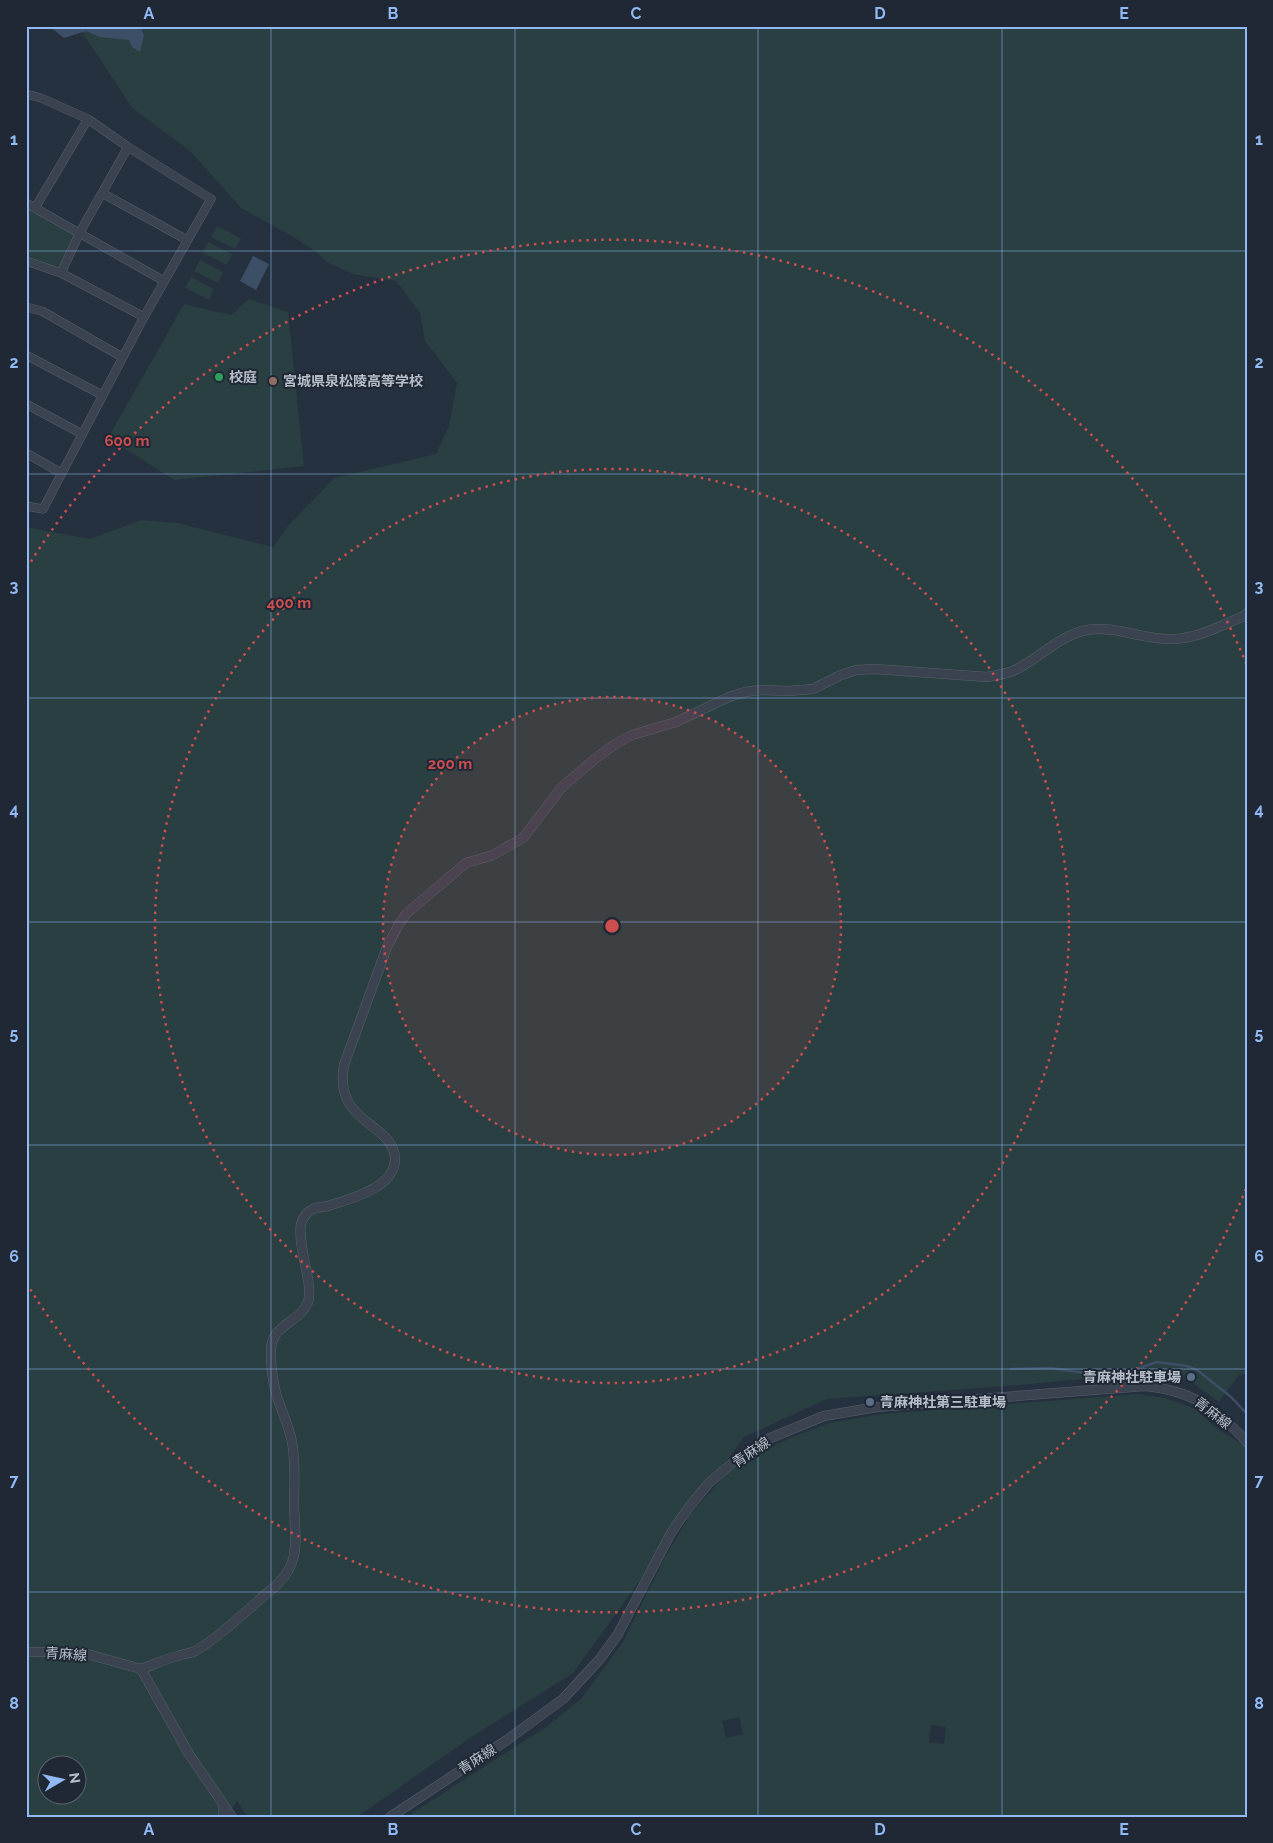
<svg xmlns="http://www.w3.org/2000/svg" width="1273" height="1843" font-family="Raleway,'Noto Sans JP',sans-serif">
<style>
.green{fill:#293f41;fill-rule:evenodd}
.water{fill:#3c4f67}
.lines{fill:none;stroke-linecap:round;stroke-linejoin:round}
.stream{stroke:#3c4f67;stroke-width:2.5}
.minor-casing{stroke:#58616c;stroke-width:9}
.tertiary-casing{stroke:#58616c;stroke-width:10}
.minor{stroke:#3a434f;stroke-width:8}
.tertiary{stroke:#3a434f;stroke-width:9}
.grid{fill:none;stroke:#91baf4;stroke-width:1;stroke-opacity:0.55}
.ring{fill:none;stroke:#ce4e50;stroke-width:2.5;stroke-dasharray:2.5 5}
.leisure-dot{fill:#2e9e5b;stroke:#1f2834;stroke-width:2}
.education-dot{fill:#8d6e63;stroke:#1f2834;stroke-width:2}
.service-dot{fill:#5c6f8a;stroke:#1f2834;stroke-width:2}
.labels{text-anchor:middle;stroke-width:4;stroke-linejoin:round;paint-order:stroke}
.poi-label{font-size:14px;font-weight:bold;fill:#b6bec9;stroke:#1f2834;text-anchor:start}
.street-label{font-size:14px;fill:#b6bec9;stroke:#1f2834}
.centre{fill:#ce4e50;stroke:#1f2834;stroke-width:2.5}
.ring-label{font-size:15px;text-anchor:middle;font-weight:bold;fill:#ce4e50;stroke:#1f2834;stroke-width:4;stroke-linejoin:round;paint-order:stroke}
.neatline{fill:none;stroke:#91baf4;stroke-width:2}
.grid-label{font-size:16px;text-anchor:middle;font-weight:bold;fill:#91baf4}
</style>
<rect width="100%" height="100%" fill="#26313f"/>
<path class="green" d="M78 26H1247V1374L1239 1375 1219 1402 1181 1374 1148 1373 1020 1385 827 1399 744 1437 573 1673 473 1736 357 1817H247L237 1801 226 1817H26V527L90 539 141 520 178 523 273 547 288 526 334 478 436 454 449 426 457 383 425 341 420 313 396 281 353 274 327 262 314 250 293 237 241 208 190 151 132 108ZM48 1766H78V1796H48Z
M26 203 80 232 61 273 26 261Z
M217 226 241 238 235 249 211 237Z
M208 242 232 254 227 265 203 253Z
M200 260 223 272 218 283 194 271Z
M191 277 214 289 209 300 185 288Z
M249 299 288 312 304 466 174 480 108 438 184 304 231 315Z
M1138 1394 1165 1398 1194 1408 1216 1428 1247 1447V1817H406L546 1727 581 1699 623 1642 664 1559 691 1513 729 1471 764 1450 795 1436 829 1423 882 1414ZM739 1717 743 1734 726 1738 722 1721ZM931 1725 946 1727 944 1744 929 1742Z"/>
<path class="water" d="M49 26H140L144 35 140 52 132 47 129 40 100 37 86 31 64 38Z
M253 256 269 264 256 290 240 281Z"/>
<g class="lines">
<path class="stream" d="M1011 1369 1051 1368 1105 1376 1125 1373 1157 1362 1187 1366 1197 1370 1211 1381 1231 1397 1247 1414"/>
<g class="minor-casing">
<path id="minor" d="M26 94 41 98 88 119 128 147 211 199 144 317 43 509 26 506
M102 193 187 240
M26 203 164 281
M35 208 88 119
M26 261 61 273 144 317
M61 273 80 232 128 147
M26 307 42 311 122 357
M26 355 102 395
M26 404 82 434
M26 453 61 473
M223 1817V1805"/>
</g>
<g class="tertiary-casing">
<path id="tertiary" d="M26 1652H80L141 1669 189 1754 232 1817
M141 1669C153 1665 165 1659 178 1656 182 1654 188 1654 193 1652 211 1644 242 1615 258 1601 265 1594 275 1588 281 1580 286 1575 291 1566 293 1559 298 1543 294 1522 294 1504 294 1484 296 1462 292 1442 289 1426 282 1412 277 1397 273 1383 271 1368 271 1354 269 1324 299 1324 308 1302 314 1285 297 1246 301 1224 303 1217 307 1212 313 1209 318 1207 323 1207 328 1206 350 1199 395 1188 395 1159 394 1122 333 1125 344 1065L387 947 399 924 407 913 466 863 493 855 523 838 562 787 596 758 614 745 632 735 676 722 729 697 745 692 760 690 788 691 813 689 841 675 856 670 875 669 987 677C996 675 1005 674 1013 671 1038 660 1059 635 1087 630 1117 625 1145 641 1175 639 1199 638 1222 625 1244 616L1247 613
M390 1817 507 1740 563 1699 600 1659 618 1634 671 1533 689 1507 709 1483 737 1459 768 1439 824 1416 877 1407 1145 1386C1193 1391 1214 1407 1247 1442"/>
</g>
<use href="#minor" class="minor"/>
<use href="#tertiary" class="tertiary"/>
</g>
<path class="grid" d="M271 26V1817M515 26V1817M758 26V1817M1002 26V1817M26 251H1247M26 474H1247M26 698H1247M26 922H1247M26 1145H1247M26 1369H1247M26 1592H1247"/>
<circle cx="612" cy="926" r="229" fill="#ce4e50" fill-opacity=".12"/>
<g class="ring">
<circle cx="612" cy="926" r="229"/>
<circle cx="612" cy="926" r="457"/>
<path d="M1246 1189A686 686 0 0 1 27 1284M27 568A686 686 0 0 1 1246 663"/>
</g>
<circle class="leisure-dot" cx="219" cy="377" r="5"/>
<circle class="education-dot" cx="273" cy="381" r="5"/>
<g class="service-dot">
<circle cx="1191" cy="1377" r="5"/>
<circle cx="870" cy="1402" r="5"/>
</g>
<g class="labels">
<g class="poi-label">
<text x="229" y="382">校庭</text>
<text x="283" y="386">宮城県泉松陵高等学校</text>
<text x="1181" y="1382" text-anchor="end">青麻神社駐車場</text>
<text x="880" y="1407">青麻神社第三駐車場</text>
</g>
<g class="street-label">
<text transform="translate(1213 1413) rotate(38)" y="5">青麻線</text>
<text transform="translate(751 1452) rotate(-34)" y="5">青麻線</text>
<text transform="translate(66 1654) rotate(4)" y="5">青麻線</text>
<text transform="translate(477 1759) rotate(-33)" y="5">青麻線</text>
</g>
</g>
<circle cx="612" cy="926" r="8" class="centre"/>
<g class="ring-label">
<text x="127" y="446">600 m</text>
<text x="289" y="608">400 m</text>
<text x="450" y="769">200 m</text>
</g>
<rect width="1273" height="1843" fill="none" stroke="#1f2834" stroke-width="55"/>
<g transform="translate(62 1780) rotate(81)"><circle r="24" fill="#1f2834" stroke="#5b6470"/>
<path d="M0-4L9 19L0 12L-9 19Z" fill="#91baf4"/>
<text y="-8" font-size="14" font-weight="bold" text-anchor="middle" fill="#b6bec9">N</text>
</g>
<rect x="28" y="28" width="1218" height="1788" class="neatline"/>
<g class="grid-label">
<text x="149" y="19">A</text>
<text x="393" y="19">B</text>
<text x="636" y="19">C</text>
<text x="880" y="19">D</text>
<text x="1124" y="19">E</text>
<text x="14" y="145">1</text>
<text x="1259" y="145">1</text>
<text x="14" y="368">2</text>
<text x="1259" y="368">2</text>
<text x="14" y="592">3</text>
<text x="1259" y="592">3</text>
<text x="14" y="815">4</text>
<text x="1259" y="815">4</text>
<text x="14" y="1039">5</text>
<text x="1259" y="1039">5</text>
<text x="14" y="1262">6</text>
<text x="1259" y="1262">6</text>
<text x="14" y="1486">7</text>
<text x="1259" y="1486">7</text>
<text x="14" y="1709">8</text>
<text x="1259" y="1709">8</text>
<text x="149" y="1835">A</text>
<text x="393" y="1835">B</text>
<text x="636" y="1835">C</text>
<text x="880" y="1835">D</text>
<text x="1124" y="1835">E</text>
</g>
</svg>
